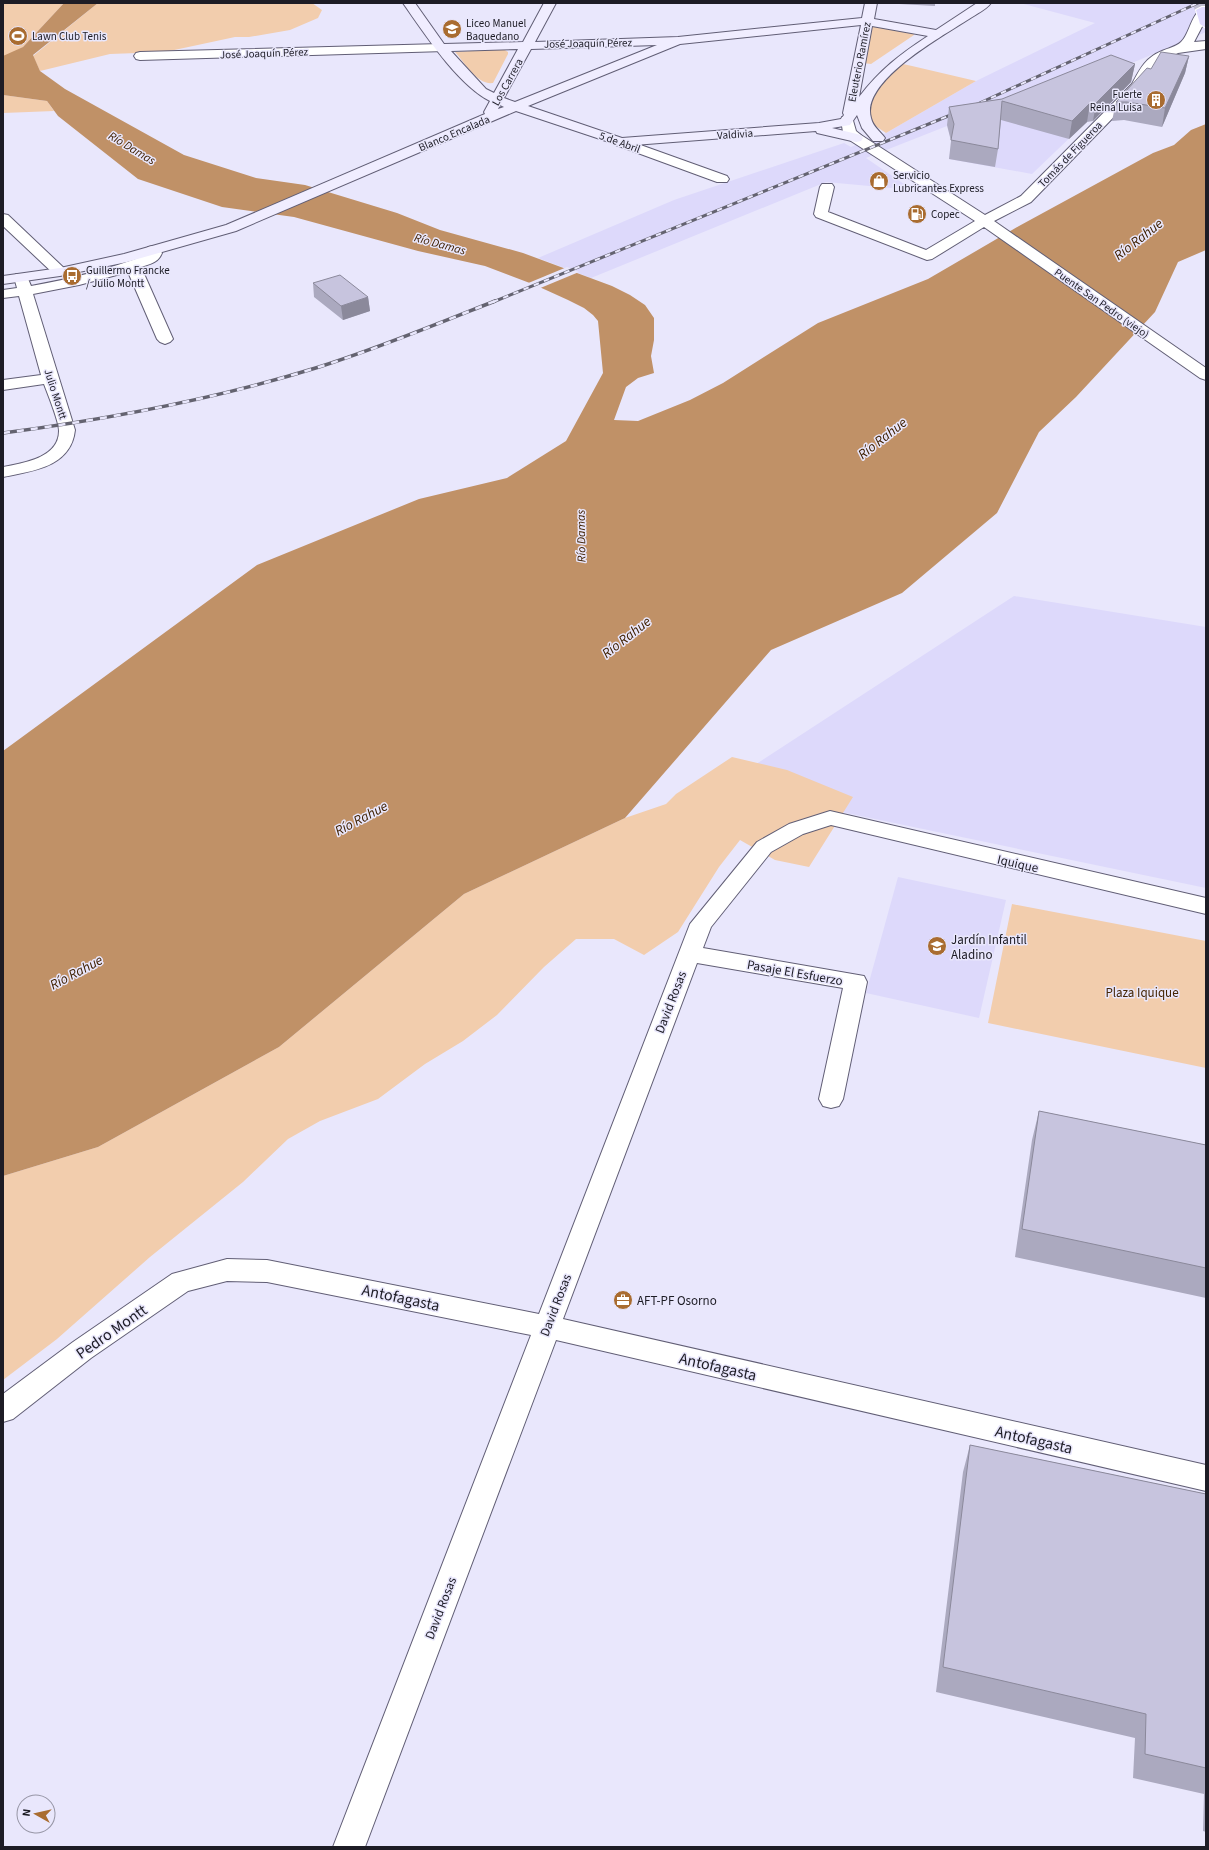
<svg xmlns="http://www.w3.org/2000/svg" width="1209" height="1850" font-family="'Source Sans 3',sans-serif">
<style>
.built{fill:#ddd9fb}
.green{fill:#f2cdad}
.water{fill:#c09167}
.pier{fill:#e9e7fc}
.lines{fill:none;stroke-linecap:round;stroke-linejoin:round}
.primary-tunnel{stroke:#c0bed1;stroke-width:13;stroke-dasharray:13 6;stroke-linecap:butt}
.street-casing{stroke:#615e75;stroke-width:2}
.secondary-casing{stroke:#615e75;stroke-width:2}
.primary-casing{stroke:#fff;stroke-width:2}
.street{fill:#fff;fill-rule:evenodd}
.secondary{fill:#f0edff;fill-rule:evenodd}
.primary{fill:#e0daff;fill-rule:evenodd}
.rail-far1-casing{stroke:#646370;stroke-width:3}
.rail-casing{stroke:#646370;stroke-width:3.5}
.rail-far1{stroke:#e9e7fc;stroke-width:2;stroke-dasharray:5.5;stroke-linecap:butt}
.rail{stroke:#e9e7fc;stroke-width:2.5;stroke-dasharray:7;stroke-linecap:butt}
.wall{fill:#aba9bf}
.shaded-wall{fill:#8b899b}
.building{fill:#c7c4de;stroke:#8b899b}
.labels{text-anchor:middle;stroke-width:3;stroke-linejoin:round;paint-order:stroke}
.far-poi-label{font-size:11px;fill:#1d1c25;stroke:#e9e7fc;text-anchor:start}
.far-street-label{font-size:11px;fill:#1d1c25;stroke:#e9e7fc}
.far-water-label{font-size:12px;font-style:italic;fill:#3f2000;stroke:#e9e7fc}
.street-label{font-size:13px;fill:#1d1c25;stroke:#e9e7fc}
.poi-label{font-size:13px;fill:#1d1c25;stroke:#e9e7fc;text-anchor:start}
.park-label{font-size:13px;fill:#452503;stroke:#e9e7fc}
.water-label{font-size:14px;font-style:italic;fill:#3f2000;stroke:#e9e7fc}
.near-street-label{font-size:16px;fill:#1d1c25;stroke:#e9e7fc}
</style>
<rect width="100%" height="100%" fill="#e9e7fc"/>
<path class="built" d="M1020 3H1206V32L1108 73 1129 81 1032 174 949 159 952 142 947 126 866 158 904 184 891 188 826 182 591 278 538 258 674 200 844 143 851 147 886 133 976 81 1095 23Z
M1014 596 1206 627V888L721 787Z
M898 877 1006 900 979 1018 866 993Z"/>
<path class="green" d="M3 3H64L23 47 3 58Z
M98 3H312L322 10 318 18 290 30 249 37H235L165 52 110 54 40 71 33 56Z
M871 25 912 30 914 35 871 64 863 63Z
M503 49 508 52V54L493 83C477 85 465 63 455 52Z
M903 64 912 66 976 81 886 133 874 125 869 117C871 91 885 80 903 64Z
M3 95 47 101 54 111 3 113Z
M732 757 787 770 853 797 809 867 775 860 740 840 719 867 678 932 644 955 614 939H576L544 967 497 1015 463 1041 425 1064 378 1099 320 1121 288 1139 243 1182 150 1257 57 1339 3 1380V1176L98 1147 279 1047 464 894 625 818 666 804 676 794Z
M1012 904 1206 941V1068L988 1023Z"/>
<path class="water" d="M64 3H98L33 55 40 71 65 89 184 155 256 178 305 185 397 213 440 230 523 253 612 286 630 295 645 305 654 318V340L651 356 654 373 638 378 626 387 614 420 638 421 690 400 723 383 818 323 928 279 1019 226 1153 153 1174 145 1191 130 1206 124V250L1178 262 1155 312 1076 397 1039 432 997 513 902 593 771 650 625 818 464 894 279 1047 98 1147 3 1176V751L257 565 419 499 507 478 566 441 603 373 598 321 593 315 584 308 568 300 535 285 485 266 418 251 294 217 222 207 138 179 58 116 47 101 3 95V56L23 47Z"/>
<path class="pier" d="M567 267 579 272 538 289 526 284Z"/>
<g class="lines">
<path class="primary-tunnel" d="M1199 3 1202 10"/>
<g class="street-casing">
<path id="street" d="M1203 9 1206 10V19L1194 42 1206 41V49L1178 53 1155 65 1140 90 1031 202 994 221 1206 368V380L1200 378 984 227 932 259 927 260 816 217 814 214 820 187 822 184H832L834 187 828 212 926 250 975 221 851 141 843 132 841 120 842 117H852L856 131 861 135 985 215 1021 196 1132 84C1140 69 1145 58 1162 51 1168 48 1176 47 1181 42 1190 34 1191 13 1203 9Z
M441 44 447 48 445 51 140 60 136 59 134 56 136 53 140 52Z
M621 138 727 176 729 179 727 182H717L616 145 614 142 616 139Z
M3 214 8 215 65 269 67 272 65 275H55L3 226Z
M153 246 158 247 162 253C158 263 150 264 141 267L173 339 170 342 165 344 160 342 157 339 128 272 79 285 33 294 75 430C71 467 33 471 3 477V467C23 463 59 458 59 431 59 421 48 395 44 384L3 390V380L41 375 19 296 3 298V290L17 288 14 277 16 274H26L31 286C71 279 109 269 147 255L148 253 146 250 148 247Z
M830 811 1206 898V914L831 825 803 834 771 852 711 927 703 948 864 976 867 982 843 1099 839 1106 831 1108 823 1106 819 1099 843 988 697 963 563 1319 1206 1465V1491L556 1340 365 1847H333L531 1335 267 1282 227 1281 188 1291 91 1358 13 1419 3 1422V1394L73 1342 172 1274 227 1259 267 1260 539 1314 690 924 757 842 789 824Z"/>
</g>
<g class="secondary-casing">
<path id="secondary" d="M403 3H415L444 44 523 42 544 3H556L535 42 678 37 862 18 865 3H877L874 19 936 30 977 3H991C986 10 976 14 969 19 943 36 860 81 871 118 873 127 880 131 885 138L883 141H873L862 128 857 115 850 125 832 128 861 135 863 138 861 141 856 142 817 133 816 131 621 146 516 111 236 231 127 262 60 276 3 284V276L60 268 124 254 226 225 485 114 484 112 490 101C457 84 424 33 403 3ZM861 25 843 113 844 115 841 119 819 123 622 138 528 106 680 44ZM872 26 928 36C899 55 881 69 859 97ZM657 45 515 102 504 98 531 49ZM518 49 494 93 486 89 451 51ZM500 105 504 107 498 109Z"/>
</g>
<g class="primary-casing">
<path id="primary" d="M1202 7H1206V28L1200 24 1196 10Z"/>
</g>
<use href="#street" class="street"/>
<use href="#secondary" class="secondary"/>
<use href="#primary" class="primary"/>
<g class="rail-far1-casing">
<path id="rail-far1" d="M971 107 1198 3
M493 302 958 112"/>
</g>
<g class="rail-casing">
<path id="rail" d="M3 433C110 419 216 399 319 367 379 348 437 324 495 301"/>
</g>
<use href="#rail-far1" class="rail-far1"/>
<use href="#rail" class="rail"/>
</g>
<path class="wall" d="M899 3H935V6L899 4Z
M1189 56 1185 73 1162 127 1124 120 1112 121 1116 102 1151 69Z
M1135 64 1131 82 1093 121 1087 122 1069 139 1001 120 998 149 995 167 949 159 951 141 947 125 949 107 1002 99Z
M313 283 368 297 370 311 343 320 314 297Z
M1039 1111 1206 1145V1298L1015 1257 1032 1140Z
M970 1445 1206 1494V1832L1203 1831 1204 1794 1133 1778 1135 1738 936 1692 963 1472Z"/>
<path class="shaded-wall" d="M1189 56 1185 73 1162 127 1165 108Z
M1135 64 1131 82 1093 121 1096 103Z
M1090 103 1087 122 1069 139 1072 121Z
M368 297 370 311 343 320 341 306Z"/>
<path class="building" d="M1161 52 1189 56 1165 108 1127 102H1116L1147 68 1151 69Z
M1111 55 1135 64 1096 103H1090L1072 121 1002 101 998 149 951 140 954 124 949 107 1002 99Z
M340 275 368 297 341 306 313 283Z
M1039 1111 1206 1145V1268L1022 1229Z
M970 1445 1206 1494V1768L1145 1754 1146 1714 943 1667Z"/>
<defs>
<g id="school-disc" transform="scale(1)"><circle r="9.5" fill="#a96c30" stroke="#e9e7fc"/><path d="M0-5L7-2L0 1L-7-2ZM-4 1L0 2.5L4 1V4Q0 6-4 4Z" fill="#fff"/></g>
<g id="stadium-disc" transform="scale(1)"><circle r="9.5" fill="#a96c30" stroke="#e9e7fc"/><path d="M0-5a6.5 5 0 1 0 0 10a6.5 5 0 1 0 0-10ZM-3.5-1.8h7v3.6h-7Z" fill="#fff"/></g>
<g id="building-disc" transform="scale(1)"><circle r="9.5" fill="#a96c30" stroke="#e9e7fc"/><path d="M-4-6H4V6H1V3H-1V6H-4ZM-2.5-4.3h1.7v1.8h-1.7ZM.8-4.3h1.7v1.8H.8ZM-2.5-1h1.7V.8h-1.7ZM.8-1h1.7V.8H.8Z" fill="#fff"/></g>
<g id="shop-disc" transform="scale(1)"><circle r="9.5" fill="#a96c30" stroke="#e9e7fc"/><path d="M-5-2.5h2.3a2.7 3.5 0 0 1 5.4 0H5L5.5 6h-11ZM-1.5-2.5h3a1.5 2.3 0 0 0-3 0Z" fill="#fff"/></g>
<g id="fuel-disc" transform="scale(1)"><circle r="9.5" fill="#a96c30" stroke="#e9e7fc"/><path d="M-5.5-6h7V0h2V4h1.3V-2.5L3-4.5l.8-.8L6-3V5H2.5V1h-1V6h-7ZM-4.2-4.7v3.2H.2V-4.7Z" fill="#fff"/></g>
<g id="bus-disc" transform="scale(1)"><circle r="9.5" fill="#a96c30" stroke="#e9e7fc"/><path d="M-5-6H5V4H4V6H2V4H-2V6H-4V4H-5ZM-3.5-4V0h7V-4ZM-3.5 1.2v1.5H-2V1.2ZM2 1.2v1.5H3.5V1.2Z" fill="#fff"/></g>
<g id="office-disc" transform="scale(1)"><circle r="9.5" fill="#a96c30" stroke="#e9e7fc"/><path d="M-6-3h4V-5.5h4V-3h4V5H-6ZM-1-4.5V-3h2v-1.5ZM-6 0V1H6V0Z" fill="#fff"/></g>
</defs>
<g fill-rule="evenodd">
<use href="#school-disc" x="452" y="29"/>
<use href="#stadium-disc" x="18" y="36"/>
<use href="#building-disc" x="1156" y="100"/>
<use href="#shop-disc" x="879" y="181"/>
<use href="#fuel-disc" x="917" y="214"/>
<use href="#bus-disc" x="72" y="276"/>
<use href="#school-disc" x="937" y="946"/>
<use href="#office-disc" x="623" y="1300"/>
</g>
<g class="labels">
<g class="far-poi-label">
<text x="466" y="27">Liceo Manuel<tspan x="466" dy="13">Baquedano</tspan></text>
<text x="32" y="40">Lawn Club Tenis</text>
<text x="1142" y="98" text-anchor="end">Fuerte<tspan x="1142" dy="13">Reina Luisa</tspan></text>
<text x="893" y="179">Servicio<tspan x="893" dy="13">Lubricantes Express</tspan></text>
<text x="931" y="218">Copec</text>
<text x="86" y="274">Guillermo Francke<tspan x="86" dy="13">/ Julio Montt</tspan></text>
</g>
<g class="far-street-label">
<text transform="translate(588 43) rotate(-1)" y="4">José Joaquín Pérez</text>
<text transform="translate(264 53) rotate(-2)" y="4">José Joaquín Pérez</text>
<text transform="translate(859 62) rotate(-79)" y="4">Eleuterio Ramírez</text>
<text transform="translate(507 82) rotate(-61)" y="4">Los Carrera</text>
<text transform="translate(454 133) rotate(-23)" y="4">Blanco Encalada</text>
<text transform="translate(735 134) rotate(-4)" y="4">Valdivia</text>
<text transform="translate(620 142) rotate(20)" y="4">5 de Abril</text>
<text transform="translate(1070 154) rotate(-46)" y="4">Tomás de Figueroa</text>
<text transform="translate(1102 303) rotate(35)" y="4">Puente San Pedro (viejo)</text>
<text transform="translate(56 394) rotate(72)" y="4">Julio Montt</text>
</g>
<g class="far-water-label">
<text transform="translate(132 148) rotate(31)" y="4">Río Damas</text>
<text transform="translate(440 244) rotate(15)" y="4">Río Damas</text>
<text transform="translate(581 536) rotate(-91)" y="4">Río Damas</text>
</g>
<g class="street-label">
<text transform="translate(1018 863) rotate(13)" y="5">Iquique</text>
<text transform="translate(795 972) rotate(10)" y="5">Pasaje El Esfuerzo</text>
<text transform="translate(670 1002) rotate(-69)" y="5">David Rosas</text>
<text transform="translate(555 1305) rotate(-69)" y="5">David Rosas</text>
<text transform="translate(440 1608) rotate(-69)" y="5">David Rosas</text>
</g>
<g class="poi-label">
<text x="951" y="944">Jardín Infantil<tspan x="951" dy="15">Aladino</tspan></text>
<text x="637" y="1305">AFT-PF Osorno</text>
</g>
<g class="park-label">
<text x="1142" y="997">Plaza Iquique</text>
</g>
<g class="water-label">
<text transform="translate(1138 239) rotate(-38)" y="5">Río Rahue</text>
<text transform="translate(882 438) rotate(-38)" y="5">Río Rahue</text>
<text transform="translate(626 637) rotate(-38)" y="5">Río Rahue</text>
<text transform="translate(361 818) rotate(-28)" y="5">Río Rahue</text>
<text transform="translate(76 972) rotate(-28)" y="5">Río Rahue</text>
</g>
<g class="near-street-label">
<text transform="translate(401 1297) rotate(12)" y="6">Antofagasta</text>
<text transform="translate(111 1331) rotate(-35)" y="6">Pedro Montt</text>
<text transform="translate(718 1366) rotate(13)" y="6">Antofagasta</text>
<text transform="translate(1034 1439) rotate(13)" y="6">Antofagasta</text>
</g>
</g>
<rect width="1209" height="1850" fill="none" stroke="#1d1c25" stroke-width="8"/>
<g transform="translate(36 1814) rotate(278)"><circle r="19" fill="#e9e7fc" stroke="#9796a6"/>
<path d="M0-3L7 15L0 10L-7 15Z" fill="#a96c30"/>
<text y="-6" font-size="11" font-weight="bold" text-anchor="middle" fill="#1d1c25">N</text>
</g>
</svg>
